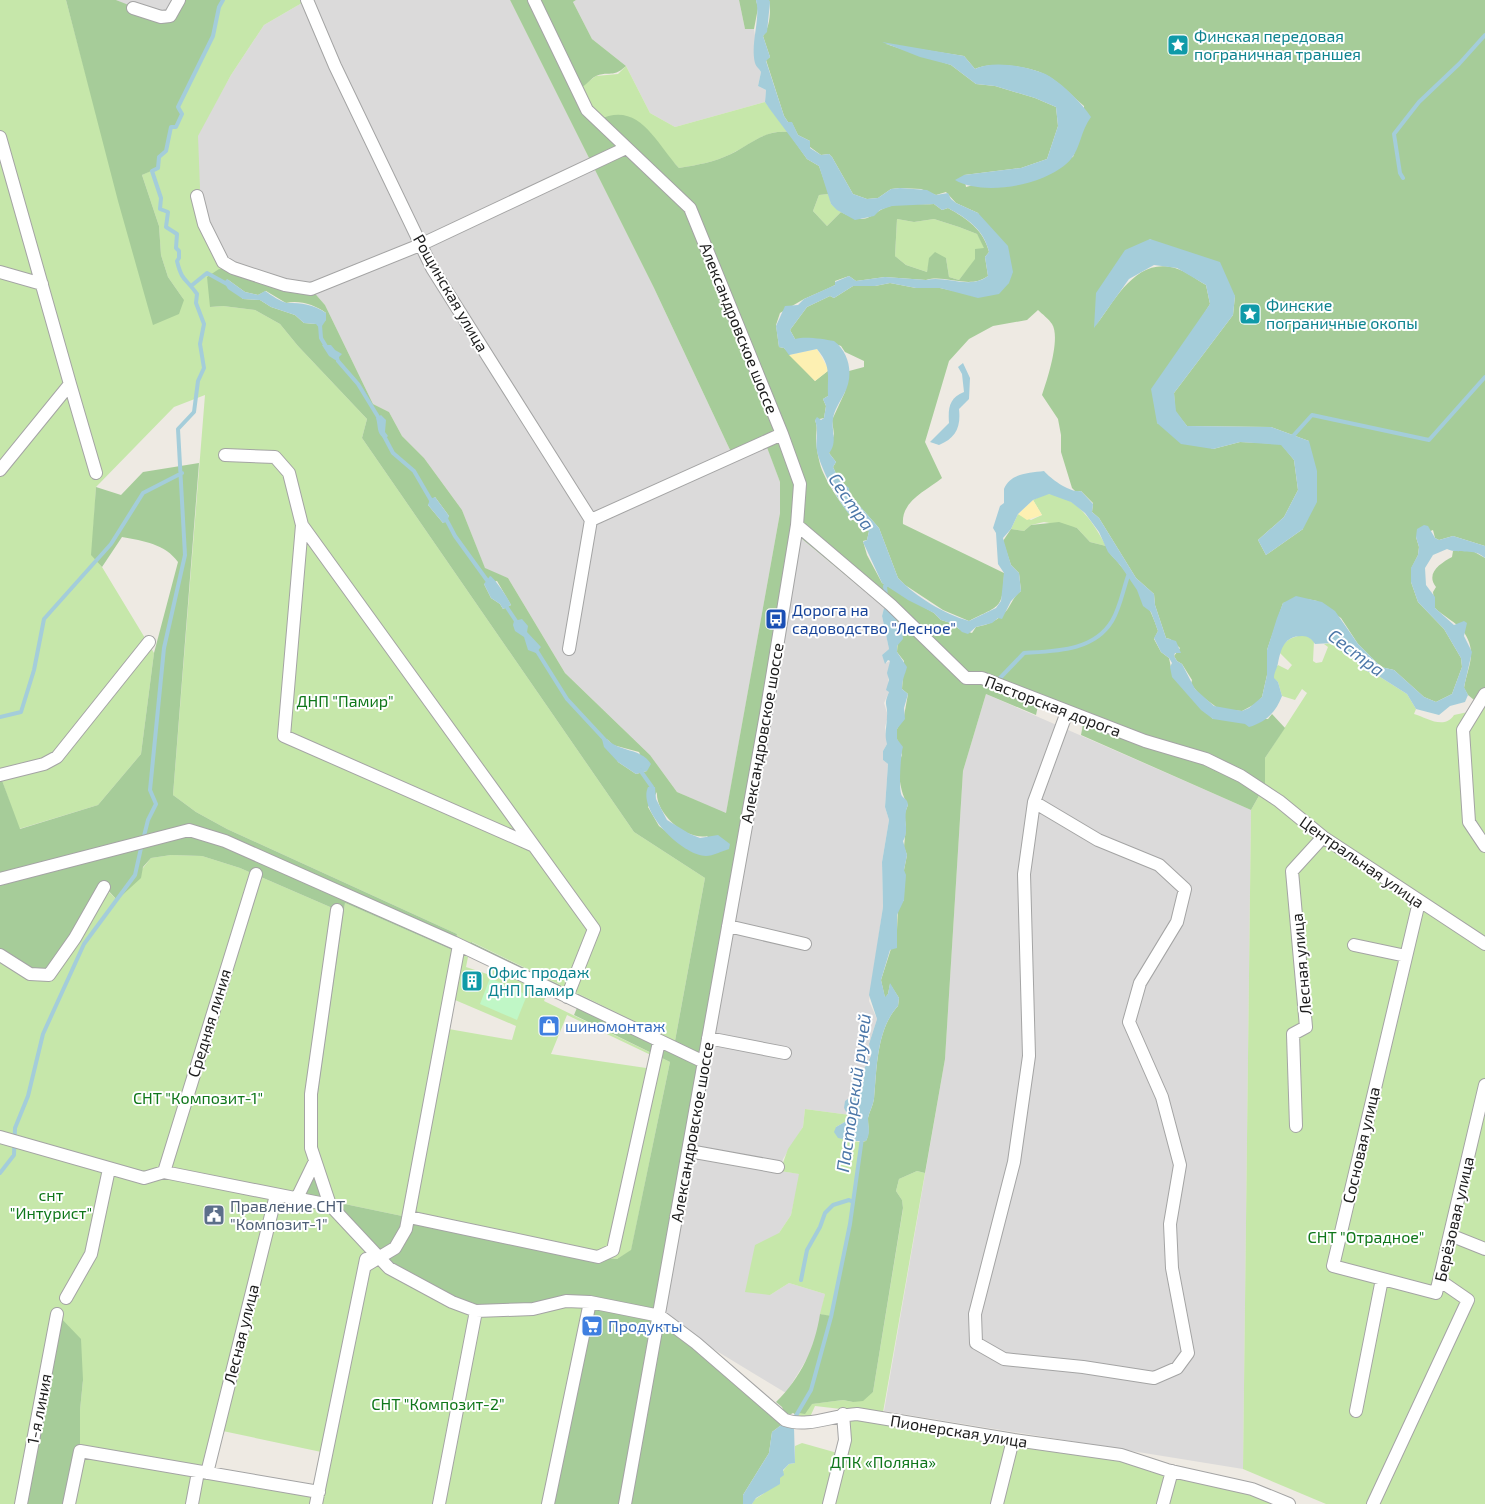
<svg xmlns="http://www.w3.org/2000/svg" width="1485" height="1504" font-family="'Exo 2',sans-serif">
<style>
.residential{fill:#dbdada}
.grass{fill:#c6e7aa;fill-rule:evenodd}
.forest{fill:#a6cc99;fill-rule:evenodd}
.sand{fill:#fdf0b2}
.park{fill:#c0f7c6}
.water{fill:#a4cdda}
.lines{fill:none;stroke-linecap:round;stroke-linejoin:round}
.stream{stroke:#a4cdda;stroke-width:4}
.minor-casing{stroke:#a4a4a4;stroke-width:14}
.minor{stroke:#fff;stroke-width:12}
.labels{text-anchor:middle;stroke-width:4;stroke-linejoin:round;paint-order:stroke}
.culture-label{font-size:16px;fill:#0d838f;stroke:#fff;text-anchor:start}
.street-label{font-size:16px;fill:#1d1d1d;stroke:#fff}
.transit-label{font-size:16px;fill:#164399;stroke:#fff;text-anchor:start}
.park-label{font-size:16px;fill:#0f771a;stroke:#fff}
.shop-label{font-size:16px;fill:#366cbe;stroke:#fff;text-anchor:start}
.service-label{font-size:16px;fill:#4e5e75;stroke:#fff;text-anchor:start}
.water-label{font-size:18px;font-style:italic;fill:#4d78a9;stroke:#fff}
</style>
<rect width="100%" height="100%" fill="#eeeae3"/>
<path class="residential" d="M116 0H178L170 16 133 8Z
M307 0H510L654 288 731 452 765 441 780 482V513L726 814 677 792 650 755 565 673 508 578 485 569 462 510 424 458 402 436 389 412 373 404 325 305 311 289 233 268 198 201 197 136 231 75 264 25Z
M576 0H739L745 29H754L756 42 755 62 761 72 758 86 766 90 765 102 675 127 650 113 626 66 592 39 573 2Z
M796 534 884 608 882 616 889 649 882 655 886 663 890 661 888 673 889 692 884 703 888 716 885 727 887 744 883 751V760L888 764 885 807 889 820 882 862 883 907 869 1001 877 1019 869 1044 871 1056 860 1076 855 1094 844 1108 850 1115 805 1109 803 1127 783 1159 780 1171 800 1174 791 1215 779 1233 770 1295 789 1283 825 1294 816 1339 808 1357 786 1393 659 1316Z
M986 694 1251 810 1243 1469 884 1411 945 1059 963 771Z"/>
<path class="grass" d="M0 0H66L127 229 184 300 168 277 161 255 159 226 142 175 154 169 159 157 162 154 171 127H176L182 114 178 107 212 39 219 7 223 0H307L264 25 231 75 198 136 200 188 198 201 233 268 211 297 210 307 223 306 255 310 280 324 298 346 367 419 362 438 634 832 705 878 675 1041 472 942 470 946 456 939 457 934 227 829 196 812 173 795 205 395 174 407 96 487 92 555 102 567 154 653 141 754 98 805 19 829 0 775Z
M626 66 650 113 675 127 765 102 788 132C764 130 752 144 731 154 714 162 698 165 679 168L665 153 598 120 577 90 596 76 618 74Z
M829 194 831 204 841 212 827 226 813 211 819 195Z
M897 219 914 222 934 219 959 227 977 234 985 248 959 280 949 277 946 258 929 263 927 272 906 265 895 256Z
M1045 494C1075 492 1094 524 1106 546L1090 542 1077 528 1044 522 1031 525 1024 531 1011 529 1018 514 1031 520 1042 515 1033 500Z
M1298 636H1307L1314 641 1313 661 1316 663 1322 662 1328 647 1324 644 1332 643 1354 659 1364 670 1377 675 1407 694 1416 709 1414 714C1427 718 1444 730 1454 715L1468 712 1485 695V1504H1326L1243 1469 1251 810 1265 785V758L1307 693 1302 689 1295 700 1282 696 1278 682 1274 679V670L1278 665 1288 670 1292 665 1280 653C1281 643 1290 638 1298 636Z
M171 855 202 856 240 868 337 910 311 1094 315 1159 297 1198 590 1302 548 1504H69L80 1451V1410L83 1380 21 1504H0V955L104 887 117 900 151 858ZM218 1430 326 1453 318 1492 207 1473Z
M345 903 468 957 466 967 490 975 496 963 549 989 544 1001 670 1062 631 1251 617 1259 598 1257 335 1202 318 1148V1094ZM448 997 516 1026 512 1040 443 1028ZM567 1015 655 1057 653 1069 551 1054Z
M805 1109 850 1115V1119L836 1127 852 1141 861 1142 850 1224 831 1317 820 1314 825 1294 789 1283 770 1295 745 1292 755 1245 779 1233 791 1215 799 1174 780 1171 788 1149 803 1127Z
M917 1171 925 1173 882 1418 1121 1455 1289 1504H752C755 1497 759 1498 764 1493 775 1485 780 1473 789 1464L795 1463V1446L802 1443 841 1454V1409L815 1406 810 1417 798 1420 796 1415 811 1404 843 1400 853 1402 873 1392 903 1209 902 1200 896 1191 899 1179Z"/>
<path class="forest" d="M66 0H116L159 17 178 0H223L219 7 212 39 178 107 182 114 176 127H171L169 131C171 141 167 151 159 157L158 168 142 175 159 226 161 255 168 277 184 300 179 314 153 325 118 201Z
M510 0H576L573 2 592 39 626 66C612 79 609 70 596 76 590 79 585 87 577 90L598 120C639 100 655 142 679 168 698 165 714 162 731 154 751 144 764 130 788 132L807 159 819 166 829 194 819 195 813 211 827 226 841 212C873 229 868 210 895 205 906 203 922 205 934 204L942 210 948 208C966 218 984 230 989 252L985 257 988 276C969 290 946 274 926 280L885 277 856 281 849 276 835 281V285L829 288 804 299 780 313 776 325 779 347 784 348 815 381 829 370 828 396 823 399 826 406 824 418 815 420C818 428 816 431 816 439 816 447 819 462 822 470 828 485 854 527 869 531L867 540 863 541 867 555 882 583 934 613 941 620 954 624 959 629 972 633 976 627C988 625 999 620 1007 610 1012 603 1013 597 1021 591L1019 573 1011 565 1003 541 1011 529 1024 531 1031 525 1059 522 1077 528 1090 542 1106 546C1109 555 1115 558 1120 565 1136 583 1151 608 1158 631L1154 639 1161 652 1169 658 1173 677 1213 719H1268L1272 714 1285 728 1265 758V785L1251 810 1081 735 1084 719 1039 701 1036 715 986 694 963 771 945 1059 925 1173 917 1171 899 1179 896 1191 902 1200 903 1208 873 1392 863 1401 853 1402 843 1400 812 1404 805 1414 799 1413 796 1415 793 1413 786 1417 782 1407 776 1402C801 1378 815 1347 820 1314L831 1316 850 1224 861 1142 866 1141C870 1132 868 1127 868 1118 869 1112 873 1106 874 1099 877 1069 876 1030 898 1006L899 998 890 984 888 994 885 998 881 980 897 930 898 907 904 900V870L907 855 904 847 906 826 904 815 908 805C900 793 896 767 902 755L897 739V729L904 716 908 694 902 689 904 661 897 652 899 626 889 611 796 534 659 1316 784 1423 772 1432 769 1453 743 1495V1504H548L590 1302 480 1311 389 1268 328 1205 297 1198 304 1185 311 1148 337 910 240 868 202 856 171 855 151 858 143 867 141 878 117 900 105 887 49 975 0 955V775L20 829 98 805 141 754 154 653 178 562C165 544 144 541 122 537L102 567 91 555 96 487 121 495 143 472 199 463 173 795 196 812 227 829 457 934 456 939 469 945 471 942 675 1041 705 878 634 832 362 438 367 419 298 346 280 324 255 310 223 306 210 307 207 277 219 269 233 268 311 289 325 305 373 404 389 412 402 436 424 458 462 510 485 568 508 578 565 673 650 755 677 792 726 813 780 513V482L765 442 731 452 654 288ZM897 219 914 222 934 219 959 227 977 234 984 248 975 249V259L959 280 949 277 946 258 935 252 929 258 927 272 906 265 895 256ZM227 279 245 292 258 295 266 291 286 303C300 300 315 305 326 313V320L316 324 304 323 295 315 271 307 260 300 243 299ZM435 497 449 516 443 523 428 505ZM497 581 511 605 503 609 500 604 491 598 484 584ZM607 739 613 745 639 752 647 771 636 774 618 762ZM657 792C655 813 686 841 708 836L693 852 659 826 648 807ZM345 903 452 950 455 943 579 1003 574 1015 670 1062 631 1250 617 1259 598 1257 335 1202 318 1148V1094Z
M739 0H756L758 8 754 29H745Z
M769 0H1485V546L1453 536 1439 540 1435 538 1433 530 1416 537 1419 547 1418 555 1411 569V582L1418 602 1444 629 1461 658 1462 667 1452 694 1436 702 1424 697 1394 670 1381 667 1358 644 1341 618 1317 601 1307 599 1283 603 1267 650V675L1262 697 1257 703 1242 711 1219 709 1200 695 1191 684 1192 680 1182 664 1177 661 1174 656 1180 648 1170 639 1166 638 1155 605 1154 594 1136 578 1099 518 1092 512 1093 503 1081 491 1076 492 1072 488 1061 452V435L1058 419 1042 395C1047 380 1061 338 1052 324 1049 319 1042 314 1038 310L1027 320 993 326 969 339 949 361 925 442 942 478C926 491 901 501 903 524L1004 573C1003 611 999 605 969 621L943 610 905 585 898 578 879 528 850 495 844 484 839 480 833 467 836 462 829 453 834 434 832 420 845 392 849 371 864 367V361L845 352 841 346 825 340 795 339 790 330 807 307 830 296 834 298 853 286H875L890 283 916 288H940L954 291 1009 283 978 213 956 203 946 192 936 195 921 189 900 188 891 189 878 198 867 199 853 194 832 157 829 154 821 155 810 147V141L798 135 792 123 788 122 784 116 766 60 770 57 763 36C770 27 771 11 769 0ZM886 44 964 56 975 69C991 61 1028 66 1044 74 1058 80 1072 96 1084 106L1083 128 1073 157 966 187 964 175 1021 168 1047 159 1058 126 1056 107 1035 98 995 86 976 84 951 65ZM1150 239 1235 296 1233 315 1174 393 1175 411 1187 426 1271 427 1309 441 1303 529 1266 555 1258 540 1284 517 1298 490 1294 460 1281 444 1240 442 1213 449 1157 423 1197 325 1210 304 1206 285C1197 280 1186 271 1175 268 1136 257 1115 300 1095 327Z
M1471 550 1485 558V695L1479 704 1468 695 1464 688C1468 665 1478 652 1463 631 1457 623 1442 615 1435 608L1433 592 1436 587C1425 573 1441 563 1452 557L1453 551Z
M57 1314 81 1339 83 1380 80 1410V1451L69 1504H21Z"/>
<path class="sand" d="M817 349 829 370 815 381 789 355Z
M1033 500 1042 515 1027 520 1018 514Z"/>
<path class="park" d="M490 978 527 995 517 1020 480 1004Z"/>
<path class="water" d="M756 0H769L770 2 767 32 763 36 770 57 766 61 784 116 788 122H792L798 135 810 141V148L821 155 829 154 832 157 853 194 867 199 878 198 891 189 900 188 927 190 936 195 948 193 951 199 956 203 978 213 1008 246 1013 272 1009 283 999 294 978 298 940 288H916L890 283 875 286H853L834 298 830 296 807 307 790 330 795 339C805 336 823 339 834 341 850 353 854 376 844 394 840 402 834 410 833 419 831 430 838 443 829 453L836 462 833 467 839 480 849 488 850 495 879 528 898 578C916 597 944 614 969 621L996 608 1001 601 1004 573 998 564 996 533 993 528 1000 506 1004 503V489C1010 473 1029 473 1044 471 1051 479 1070 493 1081 491L1093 504 1092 512 1099 518 1136 578 1154 594 1155 605 1166 638 1176 641 1181 653H1175L1174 656 1177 661 1182 664 1195 689 1214 706 1242 711 1249 708 1262 697 1267 675V650L1277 618 1283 603 1296 596 1322 602 1335 611 1358 644 1381 667 1394 670 1424 697 1436 702 1452 694 1462 667 1461 658 1444 629 1418 602 1411 582V568L1418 555 1419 547 1416 537 1417 529 1424 525 1428 526 1435 538 1439 540 1453 536 1485 546V558C1473 547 1461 555 1447 549L1433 555 1425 568 1426 585 1435 597V608L1454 625 1464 621 1467 623 1464 636 1472 652 1464 687 1468 695 1465 702 1450 706 1439 715 1416 709 1407 694 1377 675 1364 670 1354 659 1332 643 1315 644C1312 639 1308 636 1302 636 1284 636 1281 649 1278 663 1277 669 1274 672 1274 678L1278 682 1282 696C1276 712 1266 722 1249 727L1245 724 1213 719 1201 710 1172 677 1170 667 1172 663 1169 658 1161 652 1154 638 1158 631 1151 612 1143 606 1137 590 1120 565 1108 552 1099 532 1085 513 1071 502 1049 494 1033 500 1018 514 1011 529 1003 538 1011 565 1019 573 1021 591 1011 601 1002 619 998 618 992 623 976 627 968 634 962 632 954 624 941 620 934 613 908 600 882 583 863 542 867 540 869 531C849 525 821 471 817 451 815 439 819 431 815 420L817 417 821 420 824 418 826 406 823 399 828 396C827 376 832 367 817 349L789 355 784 348 779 347 776 326 785 306 798 305 804 299 835 285V282L849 276 856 281 885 277 926 280C946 275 970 290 988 276L985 257 989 252C984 229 966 218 948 208L942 210 934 204 892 206 880 210 874 216 855 220 837 210 831 204 819 166 807 159 769 108 765 102 766 90 758 86 761 72C759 68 756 67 755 63 750 44 761 18 756 0Z
M882 42 964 56 975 69C993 60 1024 66 1043 73 1058 79 1082 103 1091 117 1081 130 1080 149 1071 159 1049 185 984 197 955 180L964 175 1021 168 1047 159 1058 126 1056 107 1035 98 995 86 976 84 951 65 920 57Z
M1150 239 1220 262 1235 296 1233 315 1174 393 1176 411 1187 426 1271 427 1309 441 1317 471V502L1303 529 1266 555 1258 540 1284 517 1298 490 1294 460 1281 445 1240 442 1213 449 1181 444 1157 423 1151 389 1210 304 1206 285 1177 268 1154 265 1129 279 1094 328 1096 293 1125 250Z
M227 279 245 292 258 295 265 291C271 295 281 302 287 303 302 303 313 304 326 313V320L320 329 316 324 304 323 295 315 271 307 260 300 243 299 228 289 224 282Z
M322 345H331L335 350 342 354 339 357 340 363 329 356Z
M963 363 970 378 969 399 959 409C961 427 956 438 939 445L930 442 949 423C948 408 949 398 964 392L962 374 958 367Z
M381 415 386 420 385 432 388 436 385 439C376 433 379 428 376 418Z
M435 497 449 516 447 522 443 523 428 505 430 499Z
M490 576C494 577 510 601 511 605L503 609 500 604 491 598 484 584Z
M884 608C894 613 903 628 903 639L897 646V652L907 667C905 675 902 679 902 689L908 694 904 708 905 719 897 729V739L903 747C901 752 898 790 902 796 905 800 907 798 908 805 902 817 910 831 903 841L907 855 904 870 906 875 904 900 897 915V948L890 950 881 980 885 997 888 994 890 983 899 998 898 1006C876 1030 877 1069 874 1099 873 1106 869 1112 868 1118 868 1127 871 1133 866 1141H852L838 1138 834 1132 836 1127 850 1119 844 1108 845 1101 855 1094 860 1076 871 1056 869 1044 877 1019 869 995 883 907 882 862 889 820 885 807 888 764 883 760V751L887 744C884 734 887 726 887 716 888 704 883 706 889 692L886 690 889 680 887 673 890 661 888 660 885 664 882 655 889 649 882 616Z
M522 619 528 626 527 632 541 647 536 653 528 650 524 637 515 631 513 625 514 621Z
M602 739H607C620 753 640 747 651 764L647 771 636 774 618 762 604 747Z
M648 787H655L656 799 667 820 690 834 700 838 718 835 730 844 729 849C722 851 713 856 706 856 683 856 637 811 648 787Z
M784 1423 794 1427 795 1463 789 1464 783 1470 784 1475 780 1478V1484L756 1498 752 1504H743V1495L769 1453 772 1432Z"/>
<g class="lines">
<path class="stream" d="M1403 178 1400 173 1394 134 1419 102 1459 64 1485 35
M191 286 207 273 227 284
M320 325 321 338 327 348
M338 361 358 384 380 420
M384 436 393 453 414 471 432 502
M1293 436 1312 415 1429 440 1485 377
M445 517 455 536 489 583
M886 596 885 586 891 582
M504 603 518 624
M535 648 567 699 606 741
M1000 678 1024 653C1056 651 1094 651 1112 621 1120 608 1123 590 1128 576
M0 717 21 712 34 670 44 619 111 544 143 493 182 473
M640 770 652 787 651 791
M144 836 148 820 156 804 150 790 164 648 185 555 178 429 194 412 198 381 204 368 200 344 204 324 196 303 197 294C186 278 182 282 177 261L179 258V251L176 248 177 234 166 227 168 212 160 209 161 198 152 171 158 168 159 157 166 151 171 127H176L182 114 178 107 213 36 219 7 223 0
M0 1173 14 1155 15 1128 28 1096 43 1034 84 944 135 875 141 848
M801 1280 807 1250 820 1227 825 1213 833 1205 849 1200 853 1202
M794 1419 811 1390 831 1317 850 1224 862 1138"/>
<g class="minor-casing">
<path id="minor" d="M307 0 335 66 432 268 591 520
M534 0 587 110 690 208 782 434 800 484 797 525 766 714 625 1504
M133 8 161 17 170 16 179 0
M0 137 70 384 0 470
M197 196 204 224 223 262 233 268 285 285 311 289 420 245 626 148
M0 272 42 284
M70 384 96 473
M225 455 275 457 289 473 302 525 594 929 567 997
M591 520 782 434
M302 525 284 736 532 845
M797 525 891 605 966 678H982L1145 741 1206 759 1241 776 1279 801 1323 837 1485 944
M569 649 591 520
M1485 694 1463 730 1469 822 1485 846
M0 775 44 764 57 757 149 642
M1034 802 1098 840 1159 865 1185 889 1177 922 1140 983 1129 1022 1162 1097 1180 1165 1170 1224 1172 1268 1188 1353 1177 1368 1154 1378 1083 1367 1004 1359 976 1343 975 1314 1014 1162 1029 1056 1024 874 1034 802 1067 712
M0 879 189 830 225 841 455 943 704 1062
M1419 902 1333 1266 1436 1293 1485 1085
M728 926 805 944
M1354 945 1406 956
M0 955 30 974 49 975 75 938 104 887
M708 1038 785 1053
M1296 1126 1293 1034 1306 1027 1292 871 1323 837
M0 1137 144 1178 164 1172 330 1205 389 1268 452 1302 476 1311 533 1309 566 1301 590 1302 660 1316 696 1343 785 1420C808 1428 833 1415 857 1414L1014 1440 1121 1455 1167 1470 1252 1489 1289 1504
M689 1151 778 1167
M164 1172 256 874
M297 1198 315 1161
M330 1205 311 1148V1094L337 910
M409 1217 598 1257 613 1250 659 1042
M1450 1235 1485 1249
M365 1266 395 1248 406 1229 459 945
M66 1298 91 1254 109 1169
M1356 1411 1382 1279
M207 1473 276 1195
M21 1504 57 1314
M69 1504 80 1451 319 1492
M192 1504 198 1472
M316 1504 366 1259
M439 1504 476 1311
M548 1504 590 1302
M829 1504 845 1440 843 1414
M997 1504 1013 1440
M1163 1504 1172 1471
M1373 1504 1468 1300 1439 1280"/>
</g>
<use href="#minor" class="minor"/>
</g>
<defs>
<g id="sight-square" transform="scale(1.125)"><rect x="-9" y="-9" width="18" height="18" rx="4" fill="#0f9aa8" stroke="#fff"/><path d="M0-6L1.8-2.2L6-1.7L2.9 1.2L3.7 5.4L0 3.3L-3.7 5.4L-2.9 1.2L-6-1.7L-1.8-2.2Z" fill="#fff"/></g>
<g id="bus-square" transform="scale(1.125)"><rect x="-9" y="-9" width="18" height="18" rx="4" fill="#1a4fb4" stroke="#fff"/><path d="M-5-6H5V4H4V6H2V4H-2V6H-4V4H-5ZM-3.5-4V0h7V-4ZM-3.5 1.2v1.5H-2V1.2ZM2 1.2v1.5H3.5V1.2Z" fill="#fff"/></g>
<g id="building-square" transform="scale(1.125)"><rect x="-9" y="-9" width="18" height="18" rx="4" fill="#0f9aa8" stroke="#fff"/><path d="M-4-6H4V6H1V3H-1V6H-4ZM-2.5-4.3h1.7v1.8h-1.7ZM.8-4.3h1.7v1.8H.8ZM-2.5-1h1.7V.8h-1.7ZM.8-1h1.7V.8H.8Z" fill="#fff"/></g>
<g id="shop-square" transform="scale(1.125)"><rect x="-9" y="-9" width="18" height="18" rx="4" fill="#3f7fe0" stroke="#fff"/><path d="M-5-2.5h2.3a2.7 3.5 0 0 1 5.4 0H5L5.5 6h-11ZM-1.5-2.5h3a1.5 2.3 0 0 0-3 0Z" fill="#fff"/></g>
<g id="civic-square" transform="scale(1.125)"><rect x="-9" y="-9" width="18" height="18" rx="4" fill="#5c6f8a" stroke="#fff"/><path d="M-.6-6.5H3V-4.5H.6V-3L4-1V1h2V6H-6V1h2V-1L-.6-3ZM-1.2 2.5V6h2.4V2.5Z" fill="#fff"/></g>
<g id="supermarket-square" transform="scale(1.125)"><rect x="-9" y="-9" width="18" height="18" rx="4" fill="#3f7fe0" stroke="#fff"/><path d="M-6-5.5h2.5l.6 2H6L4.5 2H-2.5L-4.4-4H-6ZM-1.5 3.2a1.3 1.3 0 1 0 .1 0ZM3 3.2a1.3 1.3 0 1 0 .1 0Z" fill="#fff"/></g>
</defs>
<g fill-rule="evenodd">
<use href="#sight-square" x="1178" y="45"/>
<use href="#sight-square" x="1250" y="314"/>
<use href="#bus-square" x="776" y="619"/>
<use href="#building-square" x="472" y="981"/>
<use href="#shop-square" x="549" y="1026"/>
<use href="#civic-square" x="214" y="1215"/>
<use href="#supermarket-square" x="592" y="1326"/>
</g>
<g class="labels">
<g class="culture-label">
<text x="1194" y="42">Финская передовая<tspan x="1194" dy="18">пограничная траншея</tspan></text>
<text x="1266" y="311">Финские<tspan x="1266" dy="18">пограничные окопы</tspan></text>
<text x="488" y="978">Офис продаж<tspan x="488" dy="18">ДНП Памир</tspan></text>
</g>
<g class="street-label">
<text transform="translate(451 293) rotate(60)" y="6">Рощинская улица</text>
<text transform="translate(739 328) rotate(68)" y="6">Александровское шоссе</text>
<text transform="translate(1053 706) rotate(21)" y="6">Пасторская дорога</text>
<text transform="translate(762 733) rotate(-80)" y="6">Александровское шоссе</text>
<text transform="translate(1362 862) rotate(35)" y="6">Центральная улица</text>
<text transform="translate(1301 964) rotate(-95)" y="6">Лесная улица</text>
<text transform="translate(209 1023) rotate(-73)" y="6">Средняя линия</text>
<text transform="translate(692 1132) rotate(-80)" y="6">Александровское шоссе</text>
<text transform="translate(1361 1145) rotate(-77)" y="6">Сосновая улица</text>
<text transform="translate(1454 1219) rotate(-77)" y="6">Берёзовая улица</text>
<text transform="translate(241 1334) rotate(-76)" y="6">Лесная улица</text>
<text transform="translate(39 1409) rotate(-79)" y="6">1-я линия</text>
<text transform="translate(959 1431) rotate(9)" y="6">Пионерская улица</text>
</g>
<g class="transit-label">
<text x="792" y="616">Дорога на<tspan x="792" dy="18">садоводство "Лесное"</tspan></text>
</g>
<g class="park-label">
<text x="345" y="707">ДНП "Памир"</text>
<text x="198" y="1104">СНТ "Композит-1"</text>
<text x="51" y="1201">снт<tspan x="51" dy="18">"Интурист"</tspan></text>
<text x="1366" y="1243">СНТ "Отрадное"</text>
<text x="438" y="1410">СНТ "Композит-2"</text>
<text x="883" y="1468">ДПК «Поляна»</text>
</g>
<g class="shop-label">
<text x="565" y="1032">шиномонтаж</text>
<text x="608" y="1332">Продукты</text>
</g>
<g class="service-label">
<text x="230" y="1212">Правление СНТ<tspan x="230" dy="18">"Композит-1"</tspan></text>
</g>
<g class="water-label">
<text transform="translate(851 502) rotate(55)" y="6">Сестра</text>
<text transform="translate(1356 653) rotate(37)" y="6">Сестра</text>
<text transform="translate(854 1093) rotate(-82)" y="6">Пасторский ручей</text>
</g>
</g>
</svg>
